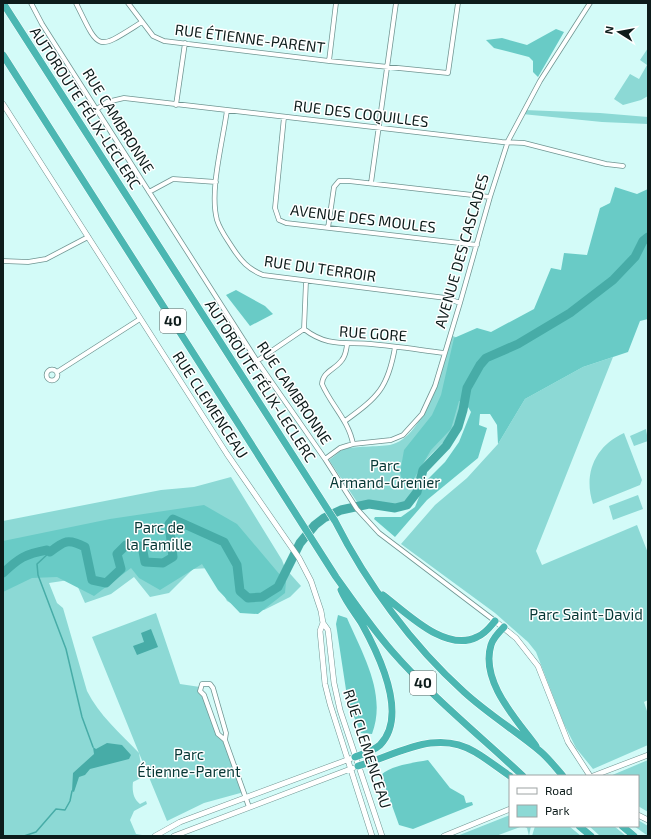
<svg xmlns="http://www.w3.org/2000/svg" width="651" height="839" font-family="'Exo 2',sans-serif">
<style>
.green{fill:#8cd9d5}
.forest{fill:#69cbc6}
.water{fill:#47aca7}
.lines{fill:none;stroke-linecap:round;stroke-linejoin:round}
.stream{stroke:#47aca7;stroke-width:1.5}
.river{stroke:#47aca7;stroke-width:9}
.minor-casing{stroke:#709592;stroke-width:5.5}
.tertiary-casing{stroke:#709592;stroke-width:6}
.motorway-casing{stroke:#fff;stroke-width:8}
.minor{stroke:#fff;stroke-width:4}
.tertiary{stroke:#fff;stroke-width:5}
.motorway{stroke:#4bb7b2;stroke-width:7}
.labels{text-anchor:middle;stroke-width:3;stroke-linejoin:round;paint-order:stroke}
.shield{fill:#fff;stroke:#56605f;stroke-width:1}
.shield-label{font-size:14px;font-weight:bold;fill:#0d1c1b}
.street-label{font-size:15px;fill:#0d1c1b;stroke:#fff}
.park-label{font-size:15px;fill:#063735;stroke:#fff}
</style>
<rect width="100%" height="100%" fill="#d3fbf8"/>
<path class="green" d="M648 48V96L641 100 623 105 614 99 630 74 639 79 647 65 640 60Z
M524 110 600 113 648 117V124L602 122 522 114Z
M450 335 471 343C468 365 466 411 454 430 444 444 428 454 420 469 414 480 416 498 403 504 390 509 371 502 357 502L329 460C334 457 339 451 344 449 354 446 378 447 390 445 427 437 440 366 450 335Z
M613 357 536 551 542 565 637 525 648 553V700L644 702 648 714V745L593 769 576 748 564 724 536 652 528 642 495 613 401 544 435 505 467 478 498 444 525 399 583 367Z
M646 429 648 441 634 446 630 436Z
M624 433 642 480 640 485 593 504C583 474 595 446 624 433Z
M231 477 282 560 285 568 301 586 290 597 264 610 240 608 227 601 210 568 193 569 169 593 150 597 134 577 111 594 85 603 77 585 69 580 49 583 57 603 63 608 87 691C99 715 120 733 139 753L92 637 156 613 180 684 200 687 218 734 225 740 244 792 204 803 167 821 139 753 142 771 141 778 133 782C132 790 133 799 140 804L146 801 147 804 134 811 130 820 136 834 148 836H3V521L161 490 194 487Z
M638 495 643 509 613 520 609 506Z
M648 760V812L638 806V776H610Z
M510 815V826H531L529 836 527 828 523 826 496 836H457Z
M638 820 648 826V836L634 826H638Z
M535 826H569L581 836H532Z
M589 826H614L626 836H600Z"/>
<path class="forest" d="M556 29 564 32 538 77 533 72V61L529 57 494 48 486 40 502 38 527 45Z
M615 187 637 194 648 189V319L640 321 628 352 583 367 525 399 498 444 497 425 490 414H480L479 425 487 428 478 458 427 500 395 537 374 519 375 517H401L415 507 425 482 445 462 459 442 471 412 465 402 459 401 451 429 431 450 412 482 408 484 403 483 400 473 404 450 432 415 441 395 454 338 477 328 491 332 534 309 551 268 561 270 564 253 587 255 600 208 610 203Z
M236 290 265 306 273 314 250 326 226 295Z
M204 505 237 524 286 582 285 593 258 614 240 613 218 590 202 564 160 590 139 578 131 568 94 596 57 577 32 578 3 592V541L110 519Z
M338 615 347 618C363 655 387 694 372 734L361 733 348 703 336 624Z
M428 760 450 788 464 796 466 803 472 802 473 805 413 829 399 825 381 775C392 765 413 763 428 760Z"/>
<path class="water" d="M151 629 158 647 137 655 133 646 144 642 141 633Z
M107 743 122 745 131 755 129 759 90 769 85 775 79 777 74 792 72 791 73 773 94 754 93 747 96 749Z"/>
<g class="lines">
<path class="stream" d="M50 552 37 564 38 575 66 649 82 717 93 747
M24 836 36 832 56 809 65 810 70 801 72 791"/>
<path class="river" d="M3 573C19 558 25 554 47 550L50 552C64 541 68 538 85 547L92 580 106 583 121 569 117 554 126 545 142 546 145 562 163 563 173 557 169 524 173 519 224 542 237 565 240 591 248 598 262 597 278 587 300 543 315 525 324 518 341 510 369 504 395 508 407 505 417 492 423 470 446 446 458 427 463 410 467 388 480 365 486 358 518 344 570 313 613 280 635 257 643 241 648 237"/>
<g class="minor-casing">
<path id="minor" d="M31 3 42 24 257 361 325 459 357 509 379 533 495 621
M76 3C100 52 96 51 142 22
M128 3 153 36 164 41 329 61 448 73 458 3
M329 61 336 3
M176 105 185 43
M97 109 107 102 124 98 502 142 524 143 606 164 623 166
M227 110C223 141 209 191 217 220 220 230 227 239 232 247 241 261 248 269 263 275L446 298 460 303
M284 117 275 208 279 220 286 223 477 245
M371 183 396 3
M149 192 173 179 216 182
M328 228 334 187 339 181H349L490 197
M3 261 28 262 46 259 88 237
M304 329C327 347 344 342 371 344 395 346 420 350 444 353
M347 345C346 350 346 355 342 360 335 370 323 371 322 384 331 405 349 421 353 444
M257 361 304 329 306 281
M46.5 375a5.5 5.5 0 1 1 11 0a5.5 5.5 0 1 1-11 0Z
M57 372 140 319
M345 421C378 397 388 388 395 347
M325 459 340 448 353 444 391 440 403 435 422 414 435 386 460 303 490 197 508 141 540 81 590 3
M225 740 226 733 213 688 210 684H202L200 691 204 695 218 734 225 740 249 807"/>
</g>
<g class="tertiary-casing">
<path id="tertiary" d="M3 104 227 454 299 558 311 581 321 611 323 623 320 631 325 684 330 704 372 836
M495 621 516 638 538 666 568 742 590 776
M323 623 328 630 334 683 340 710 382 836
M593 776 648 755
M638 815 648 820
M155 836 180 822 355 757
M174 836 353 768
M444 836 510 809"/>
</g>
<g class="motorway-casing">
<path id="motorway" d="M3 3 335 521C367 584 412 645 464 692 488 714 516 731 541 752 549 759 556 768 563 776
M3 55 336 577C354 602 371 627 391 650 431 696 479 735 523 776
M341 590C346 602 355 613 362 624 378 653 409 715 380 745 373 751 363 754 355 757
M383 595C406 612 445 653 477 637 485 634 490 627 495 621
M504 627C499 632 493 638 491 645 480 681 516 719 536 746
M358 766C397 755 436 728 475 752 487 759 498 768 510 776
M579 826 591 836
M622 826 634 836"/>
</g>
<use href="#minor" class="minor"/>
<use href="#tertiary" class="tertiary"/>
<use href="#motorway" class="motorway"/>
</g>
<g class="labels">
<g class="shield">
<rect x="160" y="309" width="26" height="24" rx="3"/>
<rect x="410" y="671" width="26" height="24" rx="3"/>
</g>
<g class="shield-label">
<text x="173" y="326">40</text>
<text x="423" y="688">40</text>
</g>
<g class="street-label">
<text transform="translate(250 39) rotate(7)" y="5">RUE ÉTIENNE-PARENT</text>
<text transform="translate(85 108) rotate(57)" y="5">AUTOROUTE FÉLIX-LECLERC</text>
<text transform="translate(361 114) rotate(7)" y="5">RUE DES COQUILLES</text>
<text transform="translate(118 121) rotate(58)" y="5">RUE CAMBRONNE</text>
<text transform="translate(363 219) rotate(7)" y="5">AVENUE DES MOULES</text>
<text transform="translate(462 251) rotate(-74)" y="5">AVENUE DES CASCADES</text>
<text transform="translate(320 269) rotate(8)" y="5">RUE DU TERROIR</text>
<text transform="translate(373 334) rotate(4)" y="5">RUE GORE</text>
<text transform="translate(260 381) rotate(57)" y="5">AUTOROUTE FÉLIX-LECLERC</text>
<text transform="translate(294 393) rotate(56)" y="5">RUE CAMBRONNE</text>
<text transform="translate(210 405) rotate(57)" y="5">RUE CLEMENCEAU</text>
<text transform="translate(367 749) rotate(72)" y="5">RUE CLEMENCEAU</text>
</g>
<g class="park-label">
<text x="385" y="471">Parc<tspan x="385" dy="17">Armand-Grenier</tspan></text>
<text x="159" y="533">Parc de<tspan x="159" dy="17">la Famille</tspan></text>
<text x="586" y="620">Parc Saint-David</text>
<text x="189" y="760">Parc<tspan x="189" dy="17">Étienne-Parent</tspan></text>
</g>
</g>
<rect width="651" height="839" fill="none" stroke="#0d1c1b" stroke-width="8"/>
<rect x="509" y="775" width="130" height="52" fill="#ffffff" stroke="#9ea4a4"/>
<rect x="517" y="788" width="20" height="6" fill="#ffffff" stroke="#9ea4a4"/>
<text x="545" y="795" font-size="12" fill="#0d1c1b">Road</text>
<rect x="517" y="805" width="20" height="12" fill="#8cd9d5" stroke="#9ea4a4"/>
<text x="545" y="815" font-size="12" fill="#0d1c1b">Park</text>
<g transform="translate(619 32) rotate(281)" stroke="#ffffff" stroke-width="3" paint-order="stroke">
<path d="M0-3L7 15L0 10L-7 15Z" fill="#0d1c1b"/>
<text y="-6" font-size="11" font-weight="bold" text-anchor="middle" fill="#0d1c1b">N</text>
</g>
</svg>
